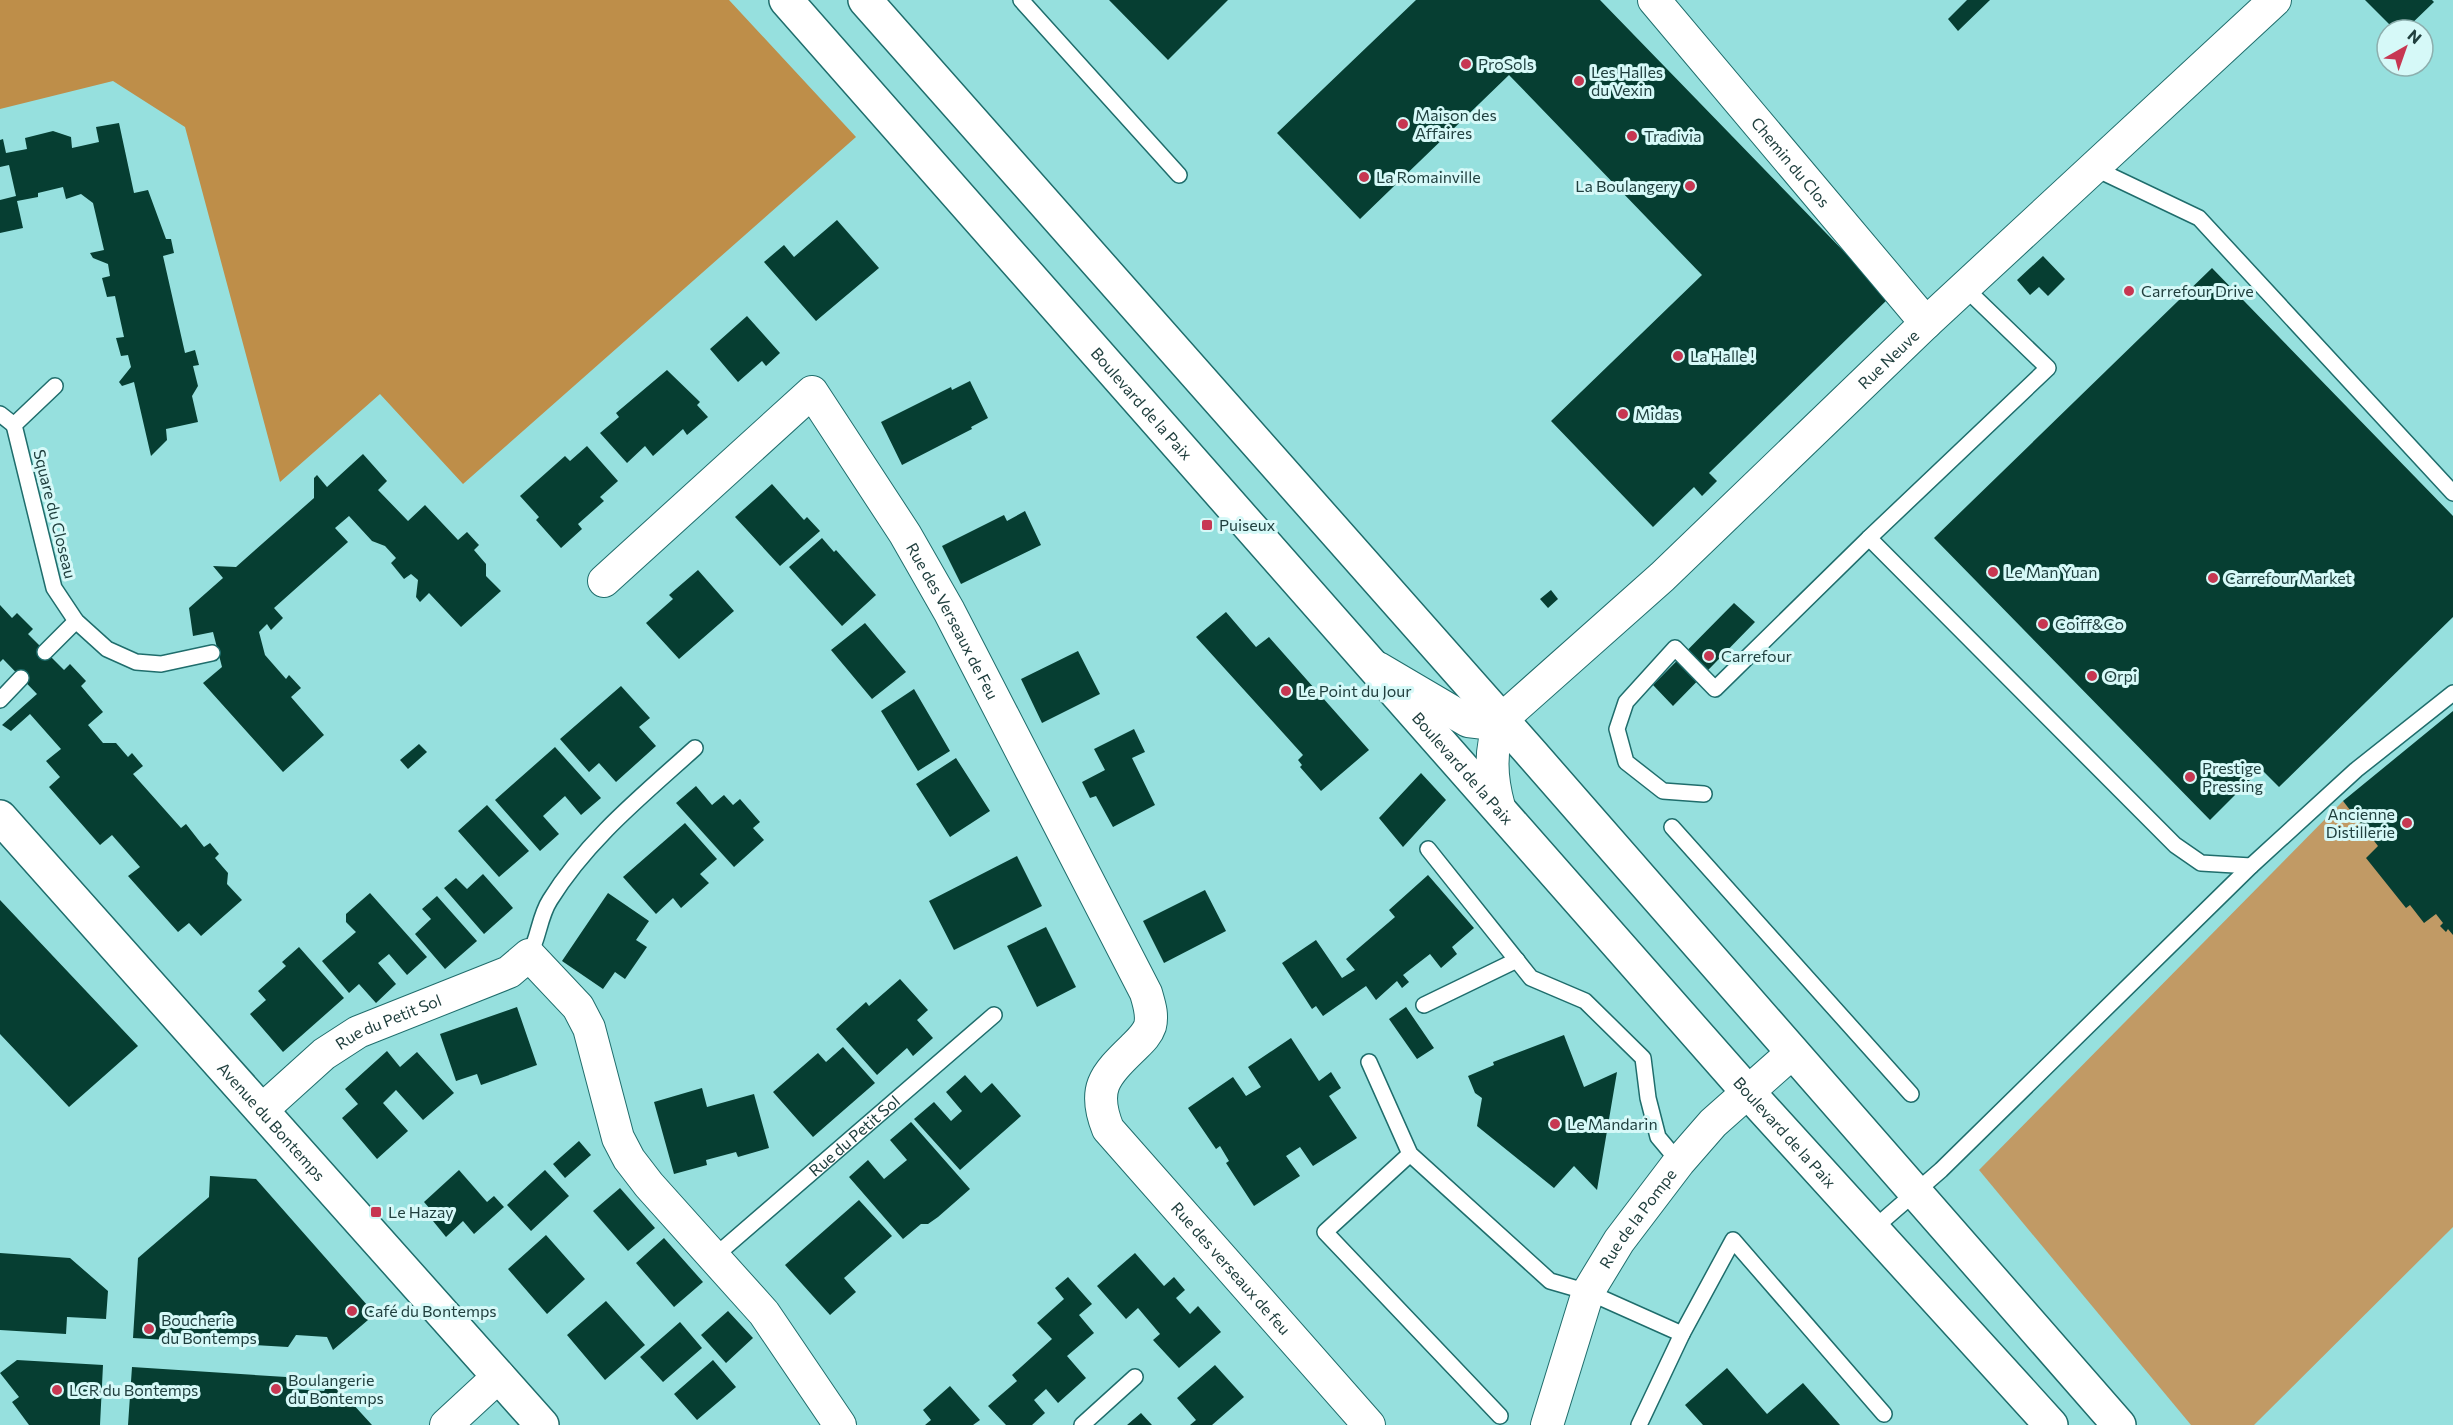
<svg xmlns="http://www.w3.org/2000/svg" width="2453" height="1425" font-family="Commissioner,sans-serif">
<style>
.green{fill:#c19a65}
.forest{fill:#be8e49}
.building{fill:#063e32}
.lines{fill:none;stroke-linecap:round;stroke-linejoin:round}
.lane-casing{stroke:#1f6d6c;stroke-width:18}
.street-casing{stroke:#1f6d6c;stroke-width:34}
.secondary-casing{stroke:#1f6d6c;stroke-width:36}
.lane{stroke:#fff;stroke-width:15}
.street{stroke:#fff;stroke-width:32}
.secondary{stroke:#fff;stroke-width:33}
.poi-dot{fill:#c73752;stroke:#d6f9f8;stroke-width:2}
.labels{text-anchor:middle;stroke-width:6;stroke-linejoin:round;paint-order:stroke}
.poi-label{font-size:16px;fill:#203f3e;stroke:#d6f9f8;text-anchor:start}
.street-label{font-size:16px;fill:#203f3e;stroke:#d6f9f8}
</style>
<rect width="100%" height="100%" fill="#96e0de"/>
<path class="green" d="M2343 801 2453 927V1227L2254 1425H2191L1979 1170Z"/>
<path class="forest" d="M0 0H729L856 137 463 484 380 394 280 482 185 127 113 81 0 109Z"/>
<path class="building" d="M1109 0H1228L1168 60Z
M1416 0H1600L1889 298 1709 473 1717 481 1702 496 1694 487 1653 527 1551 421 1702 275 1509 75 1360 219 1277 133Z
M1967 0H1990L1958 31 1948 19Z
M2365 0H2432L2434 2 2405 30H2395Z
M119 123 134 193 148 190 166 239H171L174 253 163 256 185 353 195 350 199 365 193 366 198 386 192 396 198 422 166 429 167 440 151 456 134 382 122 386 119 382 131 367 128 355 121 356 116 338 124 337 115 296 107 297 102 278 110 276 108 264 93 258 90 253 104 250 93 203 81 194 66 199 63 187 38 193V197L17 201 23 228 0 233V200L16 196 9 165 0 167V140L3 139 6 153 27 149 25 138 53 131 71 137 72 148 99 142 96 127Z
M837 220 879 268 816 321 764 262 784 245 794 257Z
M2043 256 2065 279 2048 296 2039 287 2030 295 2017 280Z
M2212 268 2453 516V617L2279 787 2261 769 2210 820 1934 538Z
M747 316 780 353 766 366 762 361 738 382 710 349Z
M667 370 700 402 697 405 708 417 687 435 683 429 653 456 645 446 627 463 600 433 619 417 616 413Z
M970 381 988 418 971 427 972 429 902 465 881 422 951 387 952 390Z
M587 446 618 481 600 497 604 501 578 524 582 529 561 548 536 520 539 517 520 496 565 456 570 461Z
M363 454 387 481 378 490 408 521 425 505 458 540 467 532 479 545 474 550 486 564V576L501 591 461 627 429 593 420 602 416 597 418 580 411 574 404 579 391 563 396 558 385 546 372 541 349 516 335 528 348 542 274 608 283 618 271 630 267 624 259 632 265 655 286 679 289 675 301 688 291 697 324 735 283 772 203 683 222 667 213 632 193 636 189 608 223 578 213 566 236 567 314 498V478L317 475 327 487Z
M772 484 804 520 807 517 820 531 780 566 735 517Z
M1025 511 1041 545 961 584 942 546 1004 515 1007 521Z
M822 538 834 552 836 550 876 595 842 626 789 567Z
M698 570 734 611 679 659 646 623 673 599 669 595Z
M1551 590 1558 599 1548 608 1540 599Z
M1734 603 1755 622 1673 706 1653 685Z
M0 605 12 618 17 613 33 629 28 634 64 670 70 664 86 681 81 686 103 712 88 725 103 743H116L128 757 132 753 143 766 133 774 181 828 186 824 204 847 210 843 219 854 215 858 228 873 227 884 242 900 201 936 189 923 178 932 128 876 140 867 112 835 100 845 49 787 60 777 46 761 61 749 30 714 11 731 2 725 37 694 3 659 0 662Z
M1226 612 1256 647 1269 637 1369 750 1321 791 1300 767 1302 765 1298 760 1303 755 1196 637Z
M865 623 906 672 872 699 831 650Z
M1078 651 1100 694 1042 723 1021 679Z
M621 686 650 718 639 727 656 746 616 782 599 763 589 772 560 739Z
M914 689 950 751 918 771 881 711Z
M2453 711V935L2448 929 2446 932 2440 926 2443 923 2436 914 2424 923 2410 905 2406 908 2366 858 2378 846 2343 801Z
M1134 729 1145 752 1132 758 1155 805 1113 827 1096 796 1090 798 1082 782 1105 770 1094 749Z
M419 744 427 752 408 769 400 760Z
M555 747 601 798 581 815 565 796 543 816 559 834 540 851 495 800Z
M956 758 990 811 950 837 916 784Z
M1421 773 1446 800 1403 847 1379 818Z
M696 786 712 805 724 795 733 805 740 799 760 822 753 828 764 840 734 867 676 803Z
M487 805 529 851 499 877 458 831Z
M685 823 717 859 700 874 709 883 681 908 673 898 656 914 623 877Z
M1017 856 1042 906 954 950 929 901Z
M483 874 513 908 484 934 444 888 456 878 467 889Z
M1428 875 1474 928 1452 947 1457 954 1441 968 1430 954 1403 975 1409 982 1402 988 1397 981 1376 1000 1366 986 1323 1016 1316 1006 1312 1009 1282 963 1316 940 1342 978 1355 970 1346 959 1395 917 1389 910Z
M1205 890 1226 931 1164 963 1143 921Z
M370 893 427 957 407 975 389 954 378 963 396 984 376 1003 359 984 349 993 322 961 356 932 346 922V914Z
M608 893 649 921 636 940 647 947 625 979 615 972 603 989 562 961Z
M437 896 477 941 445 969 415 934 431 919 422 909Z
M0 900 138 1046 69 1107 0 1034Z
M1046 927 1076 987 1037 1007 1007 946Z
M299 947 344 998 283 1052 250 1014 266 1000 258 991 286 966 282 962Z
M900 979 928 1010 917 1020 933 1038 913 1056 907 1048 877 1075 836 1029 866 1002 869 1006Z
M517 1007 537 1065 481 1085 477 1074 456 1081 440 1034Z
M1406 1007 1434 1048 1417 1059 1389 1019Z
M1564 1035 1584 1087 1617 1072 1597 1190 1574 1166 1554 1188 1477 1126 1482 1098 1475 1093 1468 1076 1494 1065 1493 1062Z
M1291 1038 1319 1081 1331 1072 1341 1088 1329 1096 1357 1138 1313 1166 1300 1147 1286 1156 1300 1176 1254 1206 1226 1163 1229 1161 1220 1146 1216 1149 1188 1108 1233 1077 1246 1096 1261 1087 1248 1067Z
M843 1047 875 1083 813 1137 773 1092 818 1053 826 1062Z
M387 1051 400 1067 417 1052 454 1093 423 1120 396 1090 383 1103 408 1131 377 1159 342 1118 358 1104 345 1089Z
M965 1075 981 1093 992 1083 1021 1116 960 1170 914 1119 934 1102 951 1121 962 1111 946 1092Z
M702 1088 707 1107 754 1094 769 1148 738 1157 736 1152 706 1160 707 1165 674 1174 654 1102Z
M911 1122 970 1189 938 1217 928 1224H921L903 1239 849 1177 868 1160 884 1179 907 1160 890 1140Z
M579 1141 591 1155 565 1178 553 1164Z
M459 1170 487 1202 494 1196 504 1207 474 1234 463 1221 446 1237 433 1221 437 1217 424 1202Z
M545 1170 569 1196 531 1231 507 1205Z
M210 1176 256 1179 375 1314 333 1350 327 1337 296 1335 288 1347 133 1338 138 1258 209 1197Z
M620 1188 655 1228 628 1251 593 1211Z
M859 1200 892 1236 844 1278 856 1292 830 1315 785 1265Z
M546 1235 585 1279 547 1314 508 1269Z
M664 1238 703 1282 674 1307 636 1263Z
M0 1253 70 1258 108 1291 106 1319 67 1317 66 1334 0 1330Z
M1135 1253 1164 1286 1174 1277 1185 1290 1176 1298 1190 1314 1198 1306 1221 1332 1179 1368 1153 1340 1160 1334 1138 1308 1126 1319 1097 1286Z
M1068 1277 1092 1304 1079 1315 1094 1333 1067 1356 1086 1378 1058 1403 1046 1389 1034 1400 1045 1413 1032 1425H1006L988 1406 1017 1381 1012 1375 1052 1339 1037 1323 1064 1299 1055 1288Z
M606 1301 645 1345 605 1380 567 1335Z
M728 1311 753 1338 726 1363 701 1335Z
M680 1322 702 1348 663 1382 640 1357Z
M17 1360 103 1365 100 1425H29L12 1402 19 1397 0 1373Z
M713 1360 736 1387 697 1420 674 1394Z
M1215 1365 1244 1397 1212 1425H1190L1196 1420 1177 1398Z
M132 1367 286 1377 293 1389 324 1391 331 1380 372 1425H128Z
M1727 1368 1767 1414 1803 1383 1840 1425H1703L1685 1405Z
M950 1386 980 1420 973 1425H925L931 1420 923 1410Z
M1141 1413 1152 1425H1127Z"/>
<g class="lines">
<g class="lane-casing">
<g id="lane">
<path d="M1021 0 1179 175"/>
<path d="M2094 168 2199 218 2453 493"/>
<path d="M1965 288 2048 368 1869 538 2175 845 2201 863 2251 866"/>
<path d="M55 386 14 425 54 588 76 621 107 649 136 662 161 664 212 653"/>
<path d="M0 414 14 425"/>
<path d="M45 652 76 621"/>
<path d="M0 700 21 678"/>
<path d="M1704 794 1663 791 1626 762 1617 729 1626 702 1675 648 1715 689 1869 538"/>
<path d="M1672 827 1911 1094"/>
<path d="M1428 849 1531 978 1585 1001 1643 1058 1648 1098 1658 1137 1679 1162"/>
<path d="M529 955C539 938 539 917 550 900 587 840 643 795 695 748"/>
<path d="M1424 1005 1517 960"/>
<path d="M1369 1062 1410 1154 1550 1281 1588 1292 1682 1334"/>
<path d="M1410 1154 1325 1232 1500 1416"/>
<path d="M1872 1230 1941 1170 2251 866 2356 770 2453 693"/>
<path id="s1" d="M715 1256 994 1015"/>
<path d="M1082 1425 1135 1377"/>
<path d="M1639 1425 1682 1334 1733 1240 1884 1414"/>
</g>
</g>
<g class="street-casing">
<g id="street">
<path id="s2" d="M1654 0 1926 323"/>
<path id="s3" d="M604 581 812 392 905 534 949 611 1146 993C1149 1004 1153 1014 1150 1026 1147 1035 1140 1041 1133 1048 1104 1076 1092 1089 1108 1129L1369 1425"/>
<path id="s4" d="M1378 668 1468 721 1493 724 1501 720 1662 577 1926 323 2275 0"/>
<path d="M1499 807C1491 778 1489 750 1501 720"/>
<path id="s5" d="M262 1110 324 1054 358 1032 509 972 529 955 578 1007 589 1028 618 1138 629 1159 649 1185 764 1313 840 1425"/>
<path d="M446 1425 499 1376"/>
<path id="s6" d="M1547 1425 1588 1292 1619 1241 1679 1162 1713 1123 1793 1052"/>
</g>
</g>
<g class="secondary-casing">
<g id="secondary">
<path id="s7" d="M786 0 1747 1091 2051 1425"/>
<path d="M865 0 1532 754 2119 1425"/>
<path id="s8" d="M0 817 542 1425"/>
</g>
</g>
<use href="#lane" class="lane"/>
<use href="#street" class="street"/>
<use href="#secondary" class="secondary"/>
</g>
<g class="poi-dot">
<circle cx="1466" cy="64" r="6"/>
<circle cx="1579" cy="81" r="6"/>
<circle cx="1403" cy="124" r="6"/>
<circle cx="1632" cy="136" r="6"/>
<circle cx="1364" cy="177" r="6"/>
<circle cx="1690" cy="186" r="6"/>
<circle cx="2129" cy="291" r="6"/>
<circle cx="1678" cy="356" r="6"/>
<circle cx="1623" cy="414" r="6"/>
<rect x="1201" y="519" width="12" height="12" rx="3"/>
<circle cx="1993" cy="572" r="6"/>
<circle cx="2213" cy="578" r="6"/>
<circle cx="2043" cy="624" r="6"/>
<circle cx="1709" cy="656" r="6"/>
<circle cx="2092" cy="676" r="6"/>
<circle cx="1286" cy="691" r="6"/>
<circle cx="2190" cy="777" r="6"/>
<circle cx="2407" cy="823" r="6"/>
<circle cx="1555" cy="1124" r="6"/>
<rect x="370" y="1206" width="12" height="12" rx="3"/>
<circle cx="352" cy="1311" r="6"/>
<circle cx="149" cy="1329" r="6"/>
<circle cx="276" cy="1389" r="6"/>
<circle cx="57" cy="1390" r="6"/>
</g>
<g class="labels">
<g class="poi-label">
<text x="1478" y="70">ProSols</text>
<text x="1591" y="78">Les Halles<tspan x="1591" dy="18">du Vexin</tspan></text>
<text x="1415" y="121">Maison des<tspan x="1415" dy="18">Affaires</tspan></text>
<text x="1644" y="142">Tradivia</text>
<text x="1376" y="183">La Romainville</text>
<text x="1678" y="192" text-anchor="end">La Boulangery</text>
<text x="2141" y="297">Carrefour Drive</text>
<text x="1690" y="362">La Halle !</text>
<text x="1635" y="420">Midas</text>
<text x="1219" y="531">Puiseux</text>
<text x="2005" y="578">Le Man Yuan</text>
<text x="2225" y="584">Carrefour Market</text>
<text x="2055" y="630">Coiff&amp;Co</text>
<text x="1721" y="662">Carrefour</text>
<text x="2104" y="682">Orpi</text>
<text x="1298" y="697">Le Point du Jour</text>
<text x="2202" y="774">Prestige<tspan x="2202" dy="18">Pressing</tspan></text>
<text x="2395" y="820" text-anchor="end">Ancienne<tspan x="2395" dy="18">Distillerie</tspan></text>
<text x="1567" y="1130">Le Mandarin</text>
<text x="388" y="1218">Le Hazay</text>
<text x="364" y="1317">Café du Bontemps</text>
<text x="161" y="1326">Boucherie<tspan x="161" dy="18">du Bontemps</tspan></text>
<text x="288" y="1386">Boulangerie<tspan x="288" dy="18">du Bontemps</tspan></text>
<text x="69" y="1396">LCR du Bontemps</text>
</g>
<g class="street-label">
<text dy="6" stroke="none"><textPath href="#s2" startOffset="212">Chemin du Clos</textPath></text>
<text dy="6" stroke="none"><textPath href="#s4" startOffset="668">Rue Neuve</textPath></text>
<text dy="6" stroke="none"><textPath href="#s7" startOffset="538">Boulevard de la Paix</textPath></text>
<text transform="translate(55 514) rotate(76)" y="6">Square du Closeau</text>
<text dy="6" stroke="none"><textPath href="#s3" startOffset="550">Rue des Verseaux de Feu</textPath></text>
<text dy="6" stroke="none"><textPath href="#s7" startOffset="1024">Boulevard de la Paix</textPath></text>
<text dy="6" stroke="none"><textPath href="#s5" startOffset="156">Rue du Petit Sol</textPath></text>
<text dy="6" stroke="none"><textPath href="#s8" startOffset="408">Avenue du Bontemps</textPath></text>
<text dy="6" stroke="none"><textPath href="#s7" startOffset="1510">Boulevard de la Paix</textPath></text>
<text dy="6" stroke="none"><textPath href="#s1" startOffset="184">Rue du Petit Sol</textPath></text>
<text dy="6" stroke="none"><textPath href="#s6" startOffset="228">Rue de la Pompe</textPath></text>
<text dy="6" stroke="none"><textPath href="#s3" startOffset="1310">Rue des verseaux de feu</textPath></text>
</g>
</g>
<g transform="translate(2405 48) rotate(40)"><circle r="28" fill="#d6f9f8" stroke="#8dafae" stroke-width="1.5"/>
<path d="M0-4.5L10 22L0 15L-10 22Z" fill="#c73752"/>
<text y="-9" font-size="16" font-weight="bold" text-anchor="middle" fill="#203f3e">N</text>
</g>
</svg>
